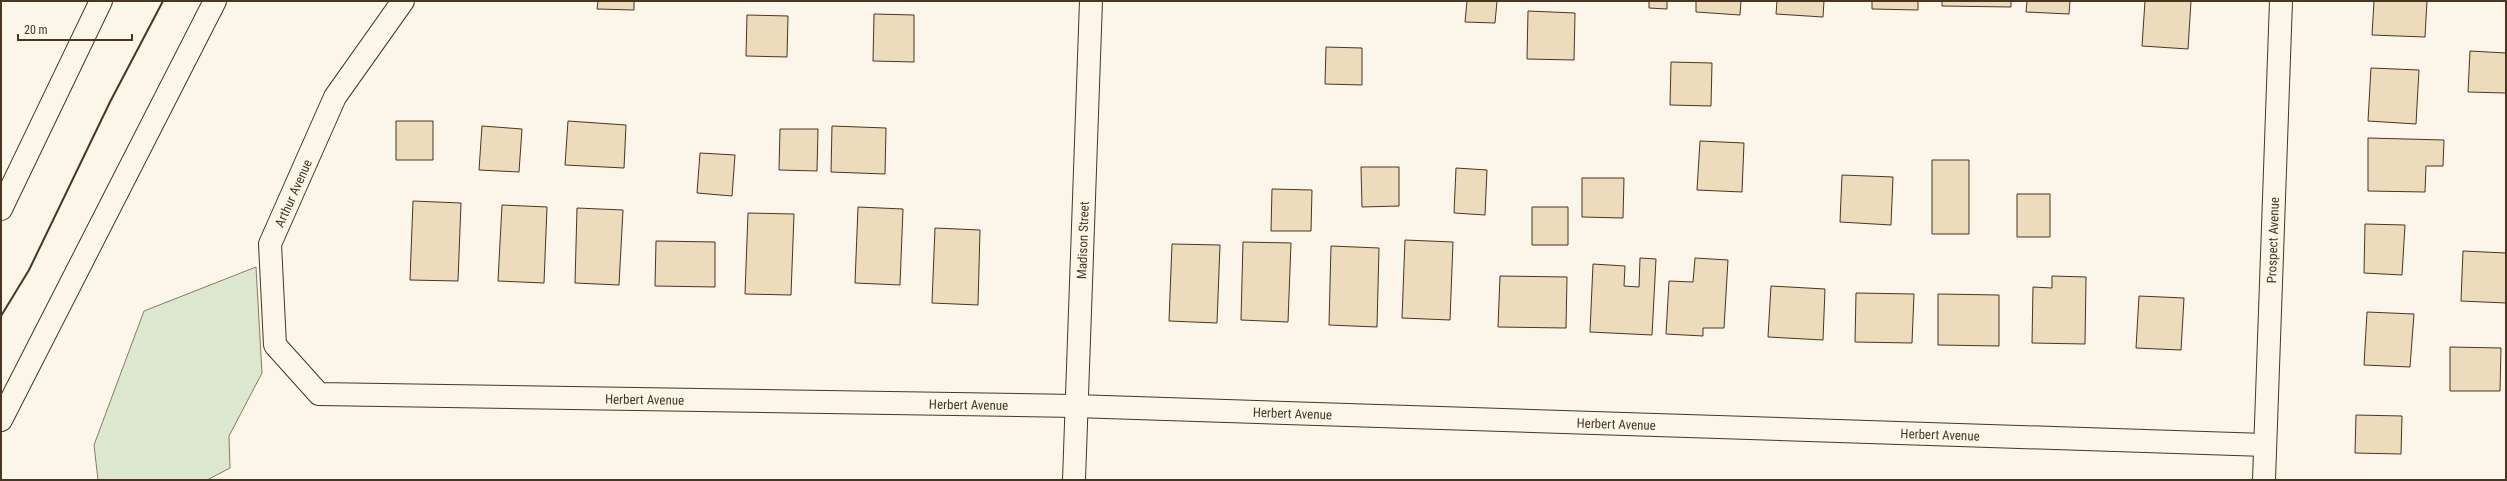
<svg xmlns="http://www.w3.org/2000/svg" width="2507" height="481" font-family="'Roboto Condensed',sans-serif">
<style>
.green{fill:#dce7d0;stroke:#887966}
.building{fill:#ecdcbc;stroke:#4a3520}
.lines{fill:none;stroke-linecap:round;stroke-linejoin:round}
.minor-casing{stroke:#4a3520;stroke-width:24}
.highway-casing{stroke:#4a3520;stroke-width:24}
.minor{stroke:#fbf6e9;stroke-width:22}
.highway{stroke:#fbf6e9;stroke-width:22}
.wall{stroke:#4a3520;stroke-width:2}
.labels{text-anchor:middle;stroke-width:3;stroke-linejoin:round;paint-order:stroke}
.street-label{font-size:13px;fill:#4a3520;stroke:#fbf6e9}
</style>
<rect width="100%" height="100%" fill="#fbf6e9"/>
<path class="green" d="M256 267 262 373 229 436 230 468 207 480H98L94 445 144 311Z"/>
<path class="building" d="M598 1H634V10L597 9Z
M1467 1H1497L1495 23 1465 22Z
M1649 1H1667V9L1649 8Z
M1696 1H1741L1740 15 1696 12Z
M1777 1H1824L1823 17 1776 14Z
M1872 1H1918V10L1872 9Z
M1942 1H2011V7L1942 6Z
M2027 1H2070L2069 14 2026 12Z
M2145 1H2191L2188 49 2142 46Z
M2374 1H2427L2425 37 2372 35Z
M1528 11 1575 13 1574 60 1527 59Z
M874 14 914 15V62L873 61Z
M747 15 788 16 787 57 746 56Z
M1326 47 1362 48V85L1325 84Z
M2470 51 2506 53V93L2468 92Z
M1671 62 1712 63 1711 106 1670 105Z
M2371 68 2419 70 2416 124 2368 121Z
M396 121H433V160H396Z
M568 121 626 125 624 168 565 165Z
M482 126 522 129 519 172 479 170Z
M832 126 886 128 885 174 831 172Z
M780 129H818L817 171 779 170Z
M2368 138 2444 140 2443 166H2426L2425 192 2368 191Z
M1700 141 1744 143 1742 192 1697 190Z
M700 153 735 155 732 196 697 193Z
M1932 160H1969V234H1932Z
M1361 167H1399V206L1362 207Z
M1456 168 1487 170 1485 215 1454 213Z
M1842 175 1893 177 1891 225 1840 222Z
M1582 178H1624L1623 218 1582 217Z
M1272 189 1312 190 1311 231H1271Z
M2017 194H2050V237H2017Z
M413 201 461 203 458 281 410 280Z
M502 205 547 207 544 283 498 281Z
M858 207 903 209 900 285 855 283Z
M1532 207H1568V245H1532Z
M577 208 623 210 619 285 575 283Z
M748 213 794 214 791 295 745 294Z
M2365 224 2405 225 2402 275 2364 273Z
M935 228 980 230 978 305 932 303Z
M1405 240 1453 242 1450 320 1402 318Z
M656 241 715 242V287L655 286Z
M1243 242 1291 243 1288 322 1241 320Z
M1172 244 1220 245 1217 323 1169 321Z
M1331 246 1379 248 1377 327 1329 325Z
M2463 251 2506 253V303L2461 301Z
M1640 258 1656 259 1652 335 1590 332 1593 264 1625 266 1624 286 1639 287Z
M1695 258 1728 260 1724 328H1703V336L1666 334 1669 281 1693 282Z
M1500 276 1567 277 1566 328 1498 327Z
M2052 276 2086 277 2085 344 2032 343 2033 287 2052 288Z
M1771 286 1825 289 1823 340 1768 337Z
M1856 293 1914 294 1912 343 1855 342Z
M1938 294 1999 295V346L1938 345Z
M2139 296 2184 298 2181 350 2136 348Z
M2367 312 2414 314 2410 367 2364 365Z
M2450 347 2501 348 2500 391H2450Z
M2356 415 2402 416 2401 454 2355 453Z"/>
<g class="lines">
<g class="minor-casing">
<g id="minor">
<path id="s1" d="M403 1 335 97 270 244 275 345 319 394 1075 406 2265 445"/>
<path id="s2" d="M1074 480 1091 1"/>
<path id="s3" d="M2264 480 2281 1"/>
</g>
</g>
<g class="highway-casing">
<path id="highway" d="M1 209 101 1
M1 420 215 1"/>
</g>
<use href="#minor" class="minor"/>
<use href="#highway" class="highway"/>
<path class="wall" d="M1 316 29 270 110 102 163 1"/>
</g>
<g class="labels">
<g class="street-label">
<text transform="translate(293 193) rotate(-66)" y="5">Arthur Avenue</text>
<text dy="5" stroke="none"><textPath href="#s2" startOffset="240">Madison Street</textPath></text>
<text dy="5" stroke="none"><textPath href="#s3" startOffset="240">Prospect Avenue</textPath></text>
<text dy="5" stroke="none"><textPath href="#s1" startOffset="771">Herbert Avenue</textPath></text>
<text dy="5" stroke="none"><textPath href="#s1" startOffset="1095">Herbert Avenue</textPath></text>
<text dy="5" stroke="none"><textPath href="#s1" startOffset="1419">Herbert Avenue</textPath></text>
<text dy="5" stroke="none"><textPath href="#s1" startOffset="1743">Herbert Avenue</textPath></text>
<text dy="5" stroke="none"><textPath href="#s1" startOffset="2067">Herbert Avenue</textPath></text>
</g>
</g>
<rect width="2507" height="481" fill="none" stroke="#4a3520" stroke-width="4"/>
<path d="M18 34v6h114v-6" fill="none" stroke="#4a3520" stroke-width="2"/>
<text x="24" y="34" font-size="12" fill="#4a3520" stroke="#fbf6e9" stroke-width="3" paint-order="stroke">20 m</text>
</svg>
